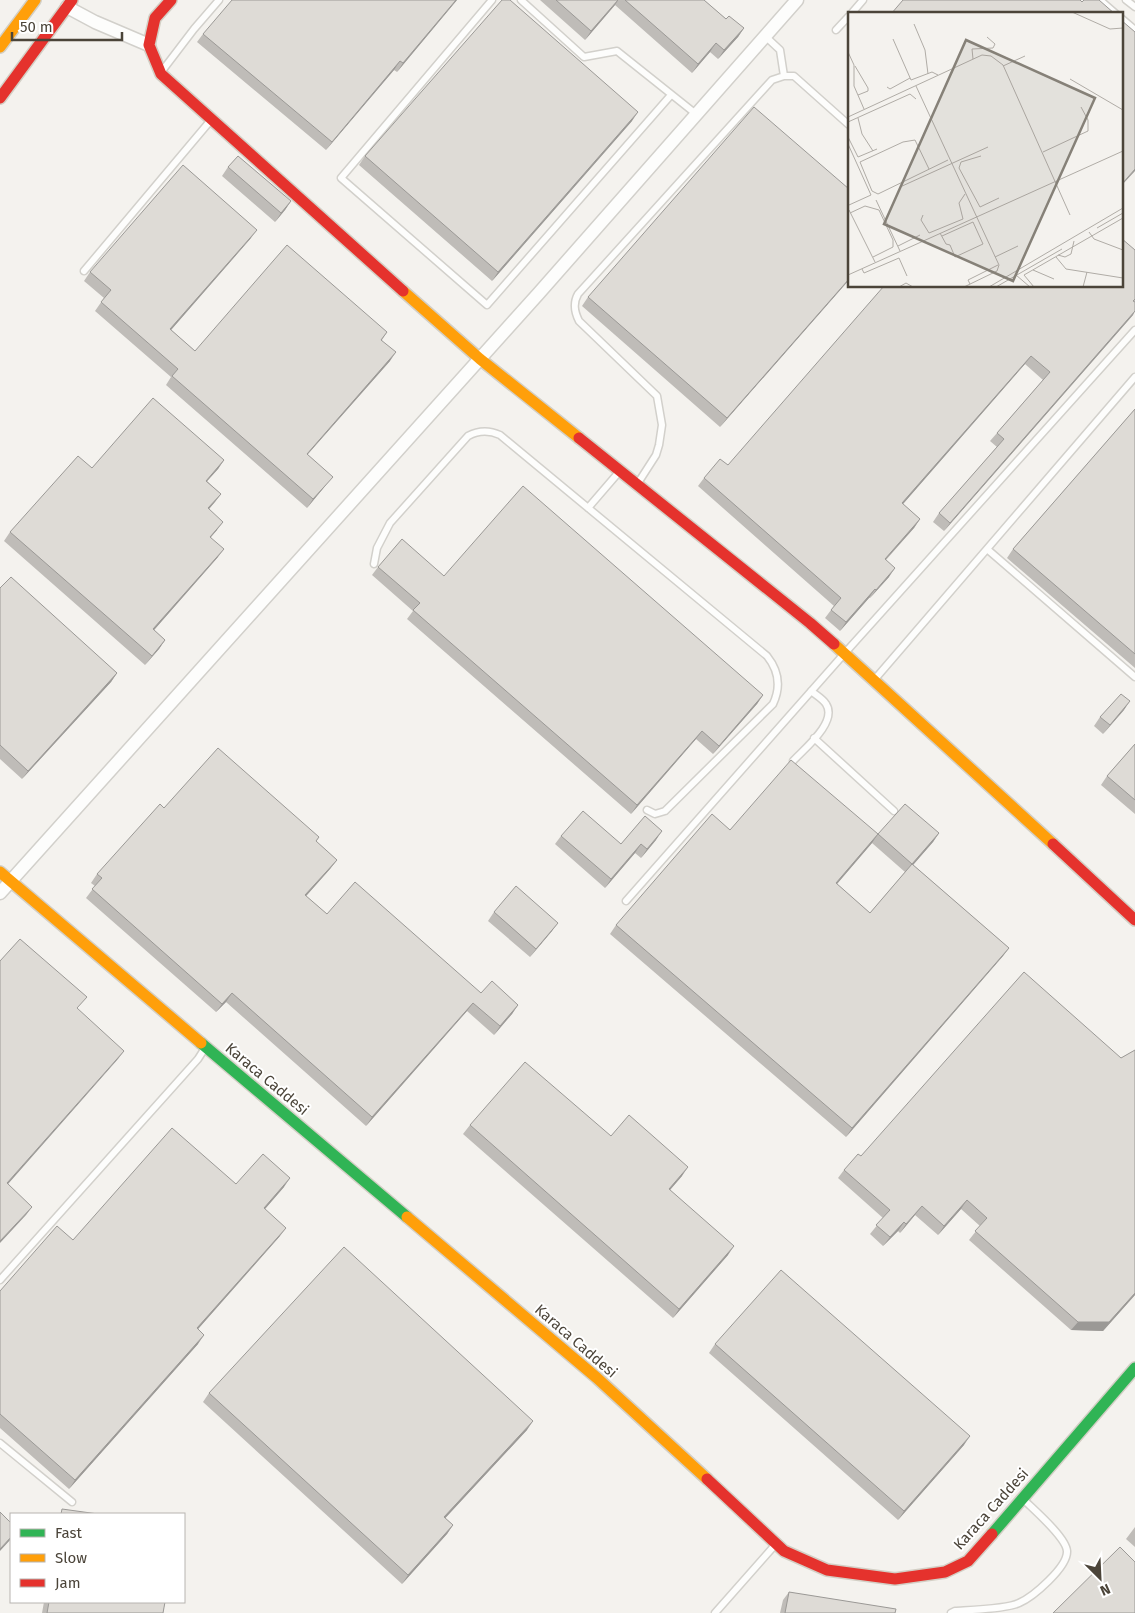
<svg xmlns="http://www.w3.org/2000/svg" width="1135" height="1613" font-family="'Fira Sans',sans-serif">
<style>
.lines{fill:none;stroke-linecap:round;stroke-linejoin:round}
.lane-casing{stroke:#d2d0cb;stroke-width:9}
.street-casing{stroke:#d2d0cb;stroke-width:15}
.fast-casing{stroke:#d3cfc5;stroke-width:14}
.slow-casing{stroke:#d3cfc5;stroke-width:14}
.jam-casing{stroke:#d3cfc5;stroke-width:14}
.lane{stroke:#fdfdfc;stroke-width:6}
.street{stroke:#fdfdfc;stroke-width:12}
.fast{stroke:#30b455;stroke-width:11}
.slow{stroke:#ff9f0a;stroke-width:11}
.jam{stroke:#e5322d;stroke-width:11}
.wall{fill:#bfbcb8;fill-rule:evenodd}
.shaded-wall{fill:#9b9996}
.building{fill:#dedbd6;stroke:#9b9996}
.labels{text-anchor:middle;stroke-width:4;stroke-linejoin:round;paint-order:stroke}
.street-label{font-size:15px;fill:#4b4439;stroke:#fff}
.inset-road{fill:none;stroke:#b0aca6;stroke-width:1}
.view{fill:#868178;fill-opacity:0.15;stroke:#868178;stroke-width:2.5}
.inset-edge{fill:none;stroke:#4b4439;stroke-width:2.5}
</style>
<rect width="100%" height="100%" fill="#f4f2ee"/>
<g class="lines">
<g class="lane-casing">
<path id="lane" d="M492 0 341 178 487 305 671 95
M521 0 584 57 617 51 696 114
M1100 0 1116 14
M1126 0 1135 7
M851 14 863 0
M1121 18 1135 30
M836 30 849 16
M765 36 780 50 784 76
M162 71 194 29 219 0
M84 271 211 120
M638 483 656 455 659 445 662 425 657 396 579 321C574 311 573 303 578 294L772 80 784 76H794L849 125
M588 508 619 472
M987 549 1135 677
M374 564 377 548 390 523 468 436C479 430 489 430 500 435L767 656C779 671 781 687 773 704L665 811 655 814 647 810
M875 679 1135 377
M814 738 894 811
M793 761C804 749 838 722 826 704 823 699 816 695 811 691
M626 901 844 654 1135 330
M0 1280 198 1059 205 1048
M0 1443 72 1502
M715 1613 775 1545
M951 1613 955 1611C970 1610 1007 1609 1019 1603 1033 1597 1068 1567 1067 1551 1066 1537 1033 1509 1023 1499"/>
</g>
<g class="street-casing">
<path id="street" d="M67 7 95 22 149 45
M0 893 539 293 797 0"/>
</g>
<g class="fast-casing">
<path id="fast" d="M201 1043 407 1217
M992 1534 1135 1368"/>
</g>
<g class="slow-casing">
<path id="slow" d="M0 47 35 0
M403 291 480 359 579 438
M834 644 1053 844
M0 872 201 1043
M407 1217 597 1378 707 1479"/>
</g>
<g class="jam-casing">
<path id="jam" d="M171 0 155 18 149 45 161 74 403 291
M0 98 72 0
M579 438 810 623 834 644
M1053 844 1135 920
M707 1479 784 1551 827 1570 895 1579 945 1572 968 1561 992 1534"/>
</g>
<use href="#lane" class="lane"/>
<use href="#street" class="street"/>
<use href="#fast" class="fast"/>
<use href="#slow" class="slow"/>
<use href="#jam" class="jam"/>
</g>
<path class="wall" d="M457 0 397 72 394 70 326 150 197 42 203 34Z
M540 0H704L726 19 744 28 738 37 718 59 710 52 692 73 615 5 585 40Z
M632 121 492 281 359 165 365 156Z
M228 167 291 201 285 210 275 222 222 176Z
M251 238 171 330 195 351 387 332 382 340 390 361 307 455 326 485 307 508 166 385 171 377 95 311 104 298 84 281 90 272Z
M1135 250V301L1133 315 944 531 933 522 939 513 997 447 990 441 997 433 1043 380 1025 364 903 504 920 519 914 528 886 560 889 577 870 598H869L840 631 825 618 834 606 698 486 704 478 728 465 1121 286Z
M849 280 720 427 582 306 588 297Z
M1135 409V668L1007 558 1013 549Z
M224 460 218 469 207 481 221 494 209 509 217 530 211 537 218 557 154 630 165 640 159 649 145 665 4 541 10 532 92 468Z
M378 567 444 576 763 695 757 704 713 754 696 739 631 814 407 619 413 611 372 575Z
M0 588 117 673 111 682 22 779 0 759Z
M1124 710 1103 734 1094 726 1100 717Z
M1135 744V814L1101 785 1107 776Z
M164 808 319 837 316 842 337 860 330 869 306 896 327 914 481 993 518 1005 512 1014 494 1035 467 1011 366 1126 226 1002 216 1012 86 898 95 886 91 883 97 874Z
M730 830 878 834 939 833 933 842 913 865 1009 948 1003 956 846 1137 610 934 616 925ZM872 843 905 872 870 913 837 884Z
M561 836 621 844 656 840 641 858 635 853 605 888 555 844Z
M494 912 552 931 530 957 488 921Z
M1135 1050V1295L1103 1331 1071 1330 969 1240 980 1226 961 1209 938 1235 915 1215 900 1233 898 1231 883 1246 870 1234 883 1218 838 1178 844 1170 861 1156 1121 1058Z
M470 1125 611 1136 682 1176 670 1190 728 1255 673 1318 463 1134Z
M236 1184 284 1187 265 1209 280 1236 198 1329V1344L69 1489 0 1428V1291L73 1240Z
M715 1344 964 1445 898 1520 709 1353Z
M209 1393 527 1430 445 1518 453 1525 447 1534 402 1584 203 1402Z
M1135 1527V1547L1126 1539Z
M789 1592 895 1613H780L783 1600Z
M44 1602H165L163 1613H42Z"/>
<path class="shaded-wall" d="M456 0H457L397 72 403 63Z
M618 0 615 5 585 40 591 31Z
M744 28 738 37 718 59 724 50Z
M716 43 710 52 692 73 698 64Z
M400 61 394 70 326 150 332 142Z
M638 112 632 121 492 281 498 272Z
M1135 169V171L1121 186V185Z
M291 201 285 210 275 222 281 213Z
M257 230 251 238 164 338 170 329Z
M849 279V280L720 427 727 418Z
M1135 311 1133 315 944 531 950 523Z
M396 352 390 361 300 463 307 454Z
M1031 356 1025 364 896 512 902 503Z
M224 460 218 469 200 489 206 481Z
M333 477 326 485 307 508 313 499Z
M221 494 215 502 202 517 208 508Z
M920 519 914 528 878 568 885 559Z
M223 522 217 530 204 545 210 537Z
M224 549 218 557 147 638 153 629Z
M895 568 889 577 870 598 876 590Z
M875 589 869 598 840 631 846 622Z
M165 640 159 649 145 665 152 656Z
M117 673 111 682 22 779 28 771Z
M763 695 757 704 713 754 719 746Z
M1130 701 1124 710 1103 734 1110 725Z
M702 731 696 739 631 814 637 805Z
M662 831 656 840 641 858 647 849Z
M939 833 933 842 906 873 912 864Z
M878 834 872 843 830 892 836 883Z
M641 844 635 853 605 888 611 879Z
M337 860 330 869 299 904 305 895Z
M558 923 552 931 530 957 536 949Z
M1009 948 1003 956 846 1137 852 1128Z
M232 993 226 1002 216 1012 222 1004Z
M473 1003 467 1011 366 1126 372 1117Z
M518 1005 512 1014 494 1035 500 1026Z
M124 1051 118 1059 1 1192 7 1183Z
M688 1167 682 1176 663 1198 669 1189Z
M290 1178 284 1187 258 1217 264 1208Z
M967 1200 961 1209 938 1235 944 1226Z
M922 1206 915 1215 900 1233 906 1224Z
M32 1207 26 1215 0 1243V1241Z
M904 1222 898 1231 883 1246 890 1237Z
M286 1228 280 1236 191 1337 197 1328Z
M734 1246 728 1255 673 1318 679 1309Z
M1135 1293V1295L1103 1331 1071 1330 1078 1322Z
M204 1335 198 1344 69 1489 75 1480Z
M533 1421 527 1430 438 1526 444 1517Z
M970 1436 964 1445 898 1520 904 1511Z
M453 1525 447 1534 402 1584 408 1575Z
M11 1537V1539L0 1551V1549Z"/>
<path class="building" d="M232 0H456L403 63 400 61 332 142 203 34Z
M502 0H510L638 112 498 272 365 156Z
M556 0H618L591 31Z
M625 0H704L726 19 729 16 744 28 724 50 716 43 698 64Z
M903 0H1080L1082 2 1084 0H1099L1115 14H891Z
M1121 20 1135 32V169L1121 185Z
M754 107 849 189V279L727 418 588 297Z
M238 156 291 201 281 213 228 167Z
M183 165 257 230 170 329 195 351 287 245 387 332 381 340 396 352 307 454 333 477 313 499 172 376 178 369 101 302 111 290 90 272Z
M1121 238 1135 250V299L1133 301 1135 302V311L950 523 939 513 1004 439 997 433 1050 372 1031 356 902 503 920 519 885 559 895 568 876 590 875 589 846 622 831 610 841 598 704 478 720 459 728 465 884 286H1121Z
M153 398 224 460 206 481 221 494 208 508 223 522 210 537 224 549 153 629 165 640 152 656 10 532 78 456 92 468Z
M1135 409V654L1013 549Z
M523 486 763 695 719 746 702 731 637 805 413 610 420 603 378 567 402 539 444 576Z
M11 577 117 673 28 771 0 745V588Z
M1121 694 1130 701 1110 725 1100 717Z
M1135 744V800L1107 776Z
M218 748 319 837 316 841 337 860 305 895 327 914 355 882 481 993 492 981 518 1005 500 1026 473 1003 372 1117 232 993 222 1004 92 889 102 878 97 874 160 804 164 808Z
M791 760 878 834 836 883 870 913 912 864 1009 948 852 1128 616 925 712 814 730 830Z
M905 804 939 833 912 864 878 834Z
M583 811 621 844 645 816 662 831 647 849 641 844 611 879 561 836Z
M516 886 558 923 536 949 494 912Z
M20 939 87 997 77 1008 124 1051 7 1183 32 1207 0 1241V961Z
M1024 972 1121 1058 1135 1050V1293L1109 1322H1078L975 1231 987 1218 967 1200 944 1226 922 1206 906 1224 904 1222 890 1237 876 1225 890 1210 844 1170 858 1154 861 1156Z
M525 1062 611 1136 629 1115 688 1167 669 1189 734 1246 679 1309 470 1125Z
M172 1128 236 1184 263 1154 290 1178 264 1208 286 1228 197 1328 204 1335 75 1480 0 1414V1291L57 1226 73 1240Z
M344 1247 533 1421 444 1517 453 1525 408 1575 209 1393Z
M781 1270 970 1436 904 1511 715 1344Z
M62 1509 98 1514H61Z
M0 1512 11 1523V1537L0 1549Z
M1120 1547 1135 1562V1613H1053Z
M789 1592 896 1609 895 1613H785Z
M49 1602H165L163 1613H47Z"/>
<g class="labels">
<g class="street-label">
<text transform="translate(267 1079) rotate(40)" y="5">Karaca Caddesi</text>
<text transform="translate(576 1341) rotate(41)" y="5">Karaca Caddesi</text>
<text transform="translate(991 1509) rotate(-48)" y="5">Karaca Caddesi</text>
</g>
</g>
<g transform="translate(848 12)">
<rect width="275" height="275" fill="#f4f2ee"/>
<path class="inset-road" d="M224 0 262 17 275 16M66 12 77 38 80 62M45 27 63 68 84 60 90 63M0 40 6 53V74L16 97M125 47 124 37 145 36 147 32 139 25M7 54 20 76V79L10 83M155 54 177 44M222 67 275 98M68 74 151 253 149 259 116 275M39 75 42 77 62 66M0 105 134 43 143 44 155 53 222 203M10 106 14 122 25 139M0 110 62 82 68 87M0 125 10 145 29 137M0 132 23 183 1 193M195 140 240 119V108L233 95M133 144 113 150 111 156 132 195 151 186M81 157 67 128 55 130 12 150 24 179 30 182 100 148M52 175 140 135M28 188 52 239M1 198 27 250M2 201 17 194 31 198 45 228V235L25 245M75 203 73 208 81 221 115 207 111 191 117 182M249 216 275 201M241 220 246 227 275 238M92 221 98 232 102 233 107 245 135 232 125 210 94 224M50 234 72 223M210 243 217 245 223 242 226 229M147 245 170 234M208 245 218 257 275 266M14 257 16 261 51 246 59 264M185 258 206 267M0 263 275 139M168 263 182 275M176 263 275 206M176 263 186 275M122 272 120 268 150 253M51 275 58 271 65 275M141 275 275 196M148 275 214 237M235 275 239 260"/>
<path class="view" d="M118 28 247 86 165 269 36 212Z"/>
<rect width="275" height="275" class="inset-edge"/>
</g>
<rect x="10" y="1513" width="175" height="90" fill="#ffffff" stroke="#b7b4b0"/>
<rect x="20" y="1529" width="25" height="8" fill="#30b455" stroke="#b7b4b0"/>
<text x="55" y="1538" font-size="15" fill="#4b4439">Fast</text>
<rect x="20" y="1554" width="25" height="8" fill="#ff9f0a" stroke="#b7b4b0"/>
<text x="55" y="1563" font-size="15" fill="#4b4439">Slow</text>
<rect x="20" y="1579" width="25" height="8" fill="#e5322d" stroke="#b7b4b0"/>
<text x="55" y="1588" font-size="15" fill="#4b4439">Jam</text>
<g transform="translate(1100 1578) rotate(156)" stroke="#ffffff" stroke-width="4" paint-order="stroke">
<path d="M0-4L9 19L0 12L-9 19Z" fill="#4b4439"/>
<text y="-8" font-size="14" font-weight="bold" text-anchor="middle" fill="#4b4439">N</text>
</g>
<path d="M12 32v8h110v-8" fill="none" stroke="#4b4439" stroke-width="2.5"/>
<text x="20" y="32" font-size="15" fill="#4b4439" stroke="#ffffff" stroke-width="4" paint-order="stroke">50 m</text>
</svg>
